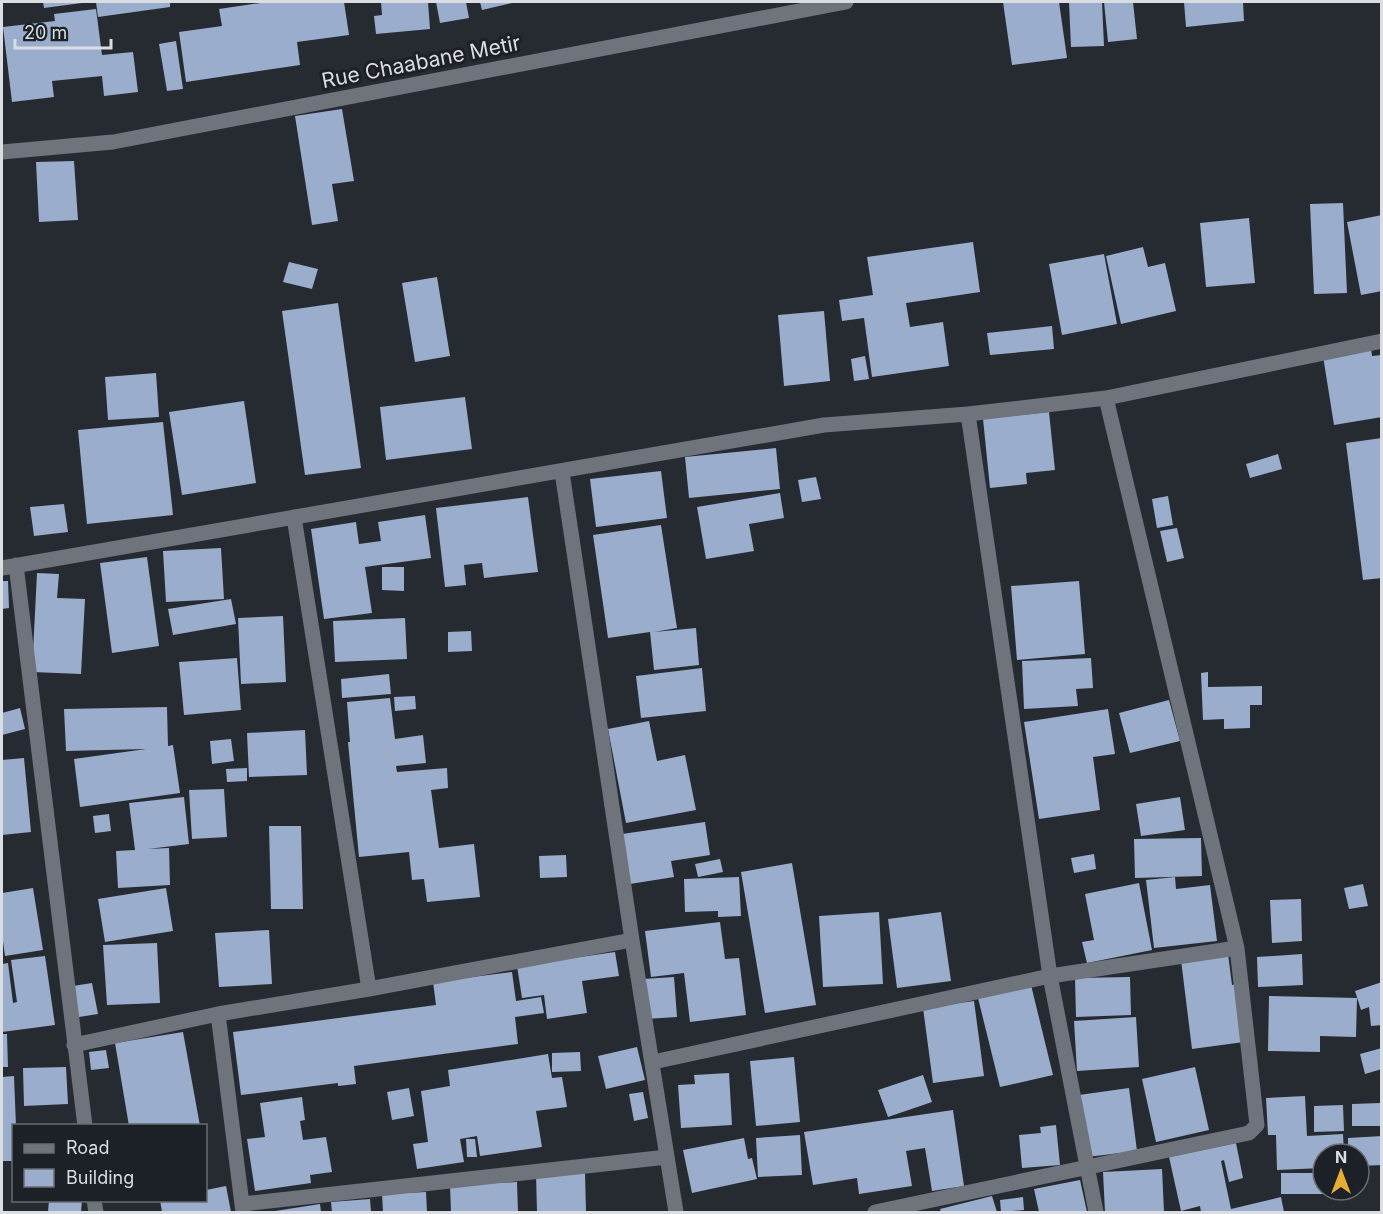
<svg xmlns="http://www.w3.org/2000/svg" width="1383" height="1214" font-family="Inter,sans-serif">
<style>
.building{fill:#9aadcc}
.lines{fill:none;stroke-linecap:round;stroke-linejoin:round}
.minor{stroke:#6f737c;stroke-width:15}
.labels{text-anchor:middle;stroke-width:6;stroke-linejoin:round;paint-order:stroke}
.street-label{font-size:21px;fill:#dadde1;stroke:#1c2027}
</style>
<rect width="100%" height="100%" fill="#262a31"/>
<path class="building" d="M43 2H82V3L44 8Z
M96 2H170V7L98 17Z
M267 2H344L349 35 297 42 300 65 186 82 179 32 222 26 219 9Z
M381 2H428L430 29 376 34 374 16 382 15Z
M436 2H466L469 18 440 23Z
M480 2H516L482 10Z
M1003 2H1059L1067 58 1012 65Z
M1069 2H1102L1104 46 1071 47Z
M1104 2H1133L1137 39 1108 42Z
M1184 2H1243L1244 21 1186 27Z
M96 9 102 55 133 52 138 92 104 96 102 76 52 81 54 97 12 102 3 27 55 21 54 14Z
M176 41 183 89 167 91 159 44Z
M342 109 354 181 332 184 338 221 312 225 295 116Z
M74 161 78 220 39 222 36 162Z
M1343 203 1347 293 1314 294 1310 204Z
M1382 215V291L1361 295 1347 222Z
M1249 218 1255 283 1206 287 1200 223Z
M973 242 980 292 906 303 910 327 943 322 949 366 872 377 864 318 842 321 839 300 873 295 867 257Z
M1143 247 1148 267 1165 263 1176 311 1121 324 1106 256Z
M1104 254 1117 324 1062 335 1049 264Z
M289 262 318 269 312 289 283 282Z
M437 277 450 356 415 362 402 283Z
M338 303 361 468 305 475 282 311Z
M824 311 830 381 784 386 778 315Z
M1052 326 1054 349 990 355 987 333Z
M1371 348 1372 356 1382 355V417L1334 425 1323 356Z
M865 356 869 379 854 381 851 359Z
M156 373 159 417 108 420 105 377Z
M465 397 472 449 386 460 380 407Z
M244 401 256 483 182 495 169 412Z
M1049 412 1055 470 1026 473 1027 484 990 488 983 419Z
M163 422 173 515 87 524 78 430Z
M1382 438V578L1363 580 1346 443Z
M776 448 780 489 689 498 685 457Z
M1278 454 1282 469 1250 478 1246 464Z
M661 471 667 518 596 527 590 479Z
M816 477 821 499 802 502 798 480Z
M780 493 784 518 749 524 754 551 706 559 697 507Z
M1168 496 1173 525 1157 528 1152 499Z
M528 497 538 572 484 578 482 563 464 565 466 585 445 587 436 508Z
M64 504 68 532 34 536 30 507Z
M425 515 431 558 365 567 372 613 324 619 311 529 356 522 359 544 381 541 378 522Z
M661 525 677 628 654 632 696 628 699 665 654 670 650 632 608 638 593 535Z
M1177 528 1184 558 1167 562 1160 531Z
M221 548 224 599 166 602 163 551Z
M147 557 159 646 112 653 100 563Z
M382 567H404V591L382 590Z
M37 573 59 574 57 598 85 599 81 674 32 672Z
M2 581H8L9 608 2 609Z
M1079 581 1085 654 1017 660 1011 586Z
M231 599 236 624 173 635 168 609Z
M283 616 286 682 241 684 238 618Z
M405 618 407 659 335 662 333 621Z
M471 631 472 651 448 652V632Z
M237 658 241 710 184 715 179 662Z
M1091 658 1093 688 1076 689 1078 706 1024 709 1022 661Z
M702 668 706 711 641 718 636 676Z
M1208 672V687L1262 686V705H1250V728L1224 729V719L1203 720 1201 673Z
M389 674 391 694 342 698 341 679Z
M415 696 416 709 395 711 394 697Z
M390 698 395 739 423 735 426 763 396 766 397 772 447 768 448 788 431 790 439 848 474 844 480 897 427 902 424 879 412 880 409 852 359 857 348 742H350L347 702Z
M1169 700 1180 741 1130 753 1119 713Z
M167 707 168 746 173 745 180 793 80 807 74 759 146 749 66 751 64 709Z
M20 708 25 729 2 735V713Z
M1108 709 1115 754 1093 757 1100 810 1039 819 1024 722Z
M649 721 657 761 685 755 696 810 626 823 608 729Z
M305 730 307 775 249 777 247 733Z
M231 739 234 761 212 764 210 741Z
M24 758 31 832 2 835V760Z
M247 768V781L227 782 226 769Z
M224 789 227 837 192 839 189 790Z
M184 797 189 844 148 849 169 848 170 885 118 888 116 851 135 850 129 803Z
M1180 797 1185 830 1141 836 1136 804Z
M109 814 111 831 95 833 93 816Z
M705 822 710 855 671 861 674 877 630 884 622 834Z
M269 826H301L303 909H271Z
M1201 838 1202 876 1135 878 1134 839Z
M1094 854 1096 869 1074 873 1071 858Z
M566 855 567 877 540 878 539 856Z
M720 859 723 872 698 877 695 864Z
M792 863 816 1005 765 1013 741 872Z
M739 877 741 916 718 917V911L685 912 684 879Z
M1175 877 1176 889 1210 885 1217 941 1154 948 1146 880Z
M1139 883 1152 950 1087 963 1082 942 1094 940 1085 894Z
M1363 884 1368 906 1349 909 1344 888Z
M33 888 43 950 5 956 2 934V893Z
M166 888 173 931 105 942 98 899Z
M1301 899 1302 941 1272 943 1270 900Z
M879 912 883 984 823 987 819 916Z
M941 912 951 981 897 988 888 919Z
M720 922 725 959 739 958 746 1015 690 1022 684 973 651 977 645 931Z
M269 930 272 984 219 987 215 933Z
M157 943 160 1003 107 1005 103 945Z
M615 952 619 976 582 981 587 1013 547 1019 544 995 522 998 517 966Z
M1228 954 1232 985 1237 984 1244 1042 1192 1049 1181 960Z
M1302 954 1303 985 1258 987 1257 957Z
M45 956 55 1025 2 1032V964L8 963 13 1003 17 1002 11 960Z
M512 972 516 1001 541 997 544 1013 515 1017 518 1044 354 1066 356 1084 338 1086V1083L241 1095 233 1032 436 1005 433 982Z
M674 977 677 1017 646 1019 643 979Z
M1130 977 1131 1015 1076 1017 1075 978Z
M1382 982V1025L1371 1026 1369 1007 1361 1010 1355 991Z
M92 983 98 1014 79 1017 73 986Z
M1031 985 1053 1075 1000 1087 978 998Z
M1269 996 1357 998 1356 1037 1320 1036V1052L1268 1051Z
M974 1001 984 1076 933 1083 923 1008Z
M1136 1017 1139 1067 1077 1071 1074 1021Z
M183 1032 200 1126H129L115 1043Z
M2 1034H7L8 1067H2Z
M637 1047 645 1080 606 1089 598 1056Z
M1382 1048V1069L1365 1074 1360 1054Z
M106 1050 109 1068 91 1070 89 1052Z
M580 1052 581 1071 552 1072V1053Z
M548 1054 552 1078 562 1077 567 1107 536 1111 542 1147 480 1156 477 1136 460 1139 464 1162 417 1169 413 1144 428 1142 421 1091 450 1086 448 1070Z
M794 1057 800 1122 756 1126 750 1061Z
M66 1067 68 1104 24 1106 23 1068Z
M1195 1067 1209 1130 1156 1142 1142 1079Z
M729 1073 732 1125 681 1128 678 1085 695 1084 694 1075Z
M923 1075 932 1102 888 1117 878 1090Z
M14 1076 16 1126H14V1161H2V1077Z
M409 1088 414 1116 392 1120 387 1092Z
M1129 1088 1137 1151 1087 1157 1079 1095Z
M643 1092 648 1118 634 1121 629 1094Z
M1305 1096 1307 1136 1343 1134 1344 1154H1323V1168L1277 1170 1276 1135H1268L1266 1098Z
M302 1097 305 1120 300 1121 303 1140 326 1137 332 1172 310 1175 311 1183 255 1191 247 1139 265 1137 260 1103Z
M1380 1103 1381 1126H1352V1104Z
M1343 1105 1344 1131 1314 1132V1106Z
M953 1110 964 1186 932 1191 925 1148 906 1151 912 1186 859 1194 857 1178 813 1185 804 1132Z
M1056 1125 1060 1165 1022 1168 1019 1135 1041 1133 1040 1127Z
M800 1135 802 1175 758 1177 756 1138Z
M1382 1136V1165L1359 1166V1154H1348V1138Z
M744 1138 748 1159 752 1158 757 1179 692 1193 683 1150Z
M466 1139H475L477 1157H467Z
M1236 1143 1243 1178 1229 1182 1224 1160 1221 1161 1231 1209 1281 1197 1284 1212H1201L1200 1206 1181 1211 1169 1157Z
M1162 1169 1164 1212H1105L1103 1172Z
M585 1172 586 1212H537L536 1174Z
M1281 1173H1323V1190H1342V1194H1281Z
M1080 1180 1087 1212H1039L1034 1189Z
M517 1182 518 1212H451L450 1185Z
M226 1186 231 1212H162L160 1200H206V1190Z
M426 1192 427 1212H383L382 1194Z
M992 1196 997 1212H941L940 1209Z
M1023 1197 1024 1210 1001 1212 1000 1200Z
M370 1199 371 1212H332L331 1202Z
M49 1200H82L81 1212H48Z
M320 1204 321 1212H275V1211Z"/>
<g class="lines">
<path class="minor" d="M2 152 113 142 846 2
M968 414 1050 976 1096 1212
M562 472 632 940 676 1212
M294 517 369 989
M16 565 85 1126
M2 568 824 425 968 414 1106 398 1382 341
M218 1014 243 1212
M74 1045 218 1014 369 989 632 940
M653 1062 1050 976 1237 948
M94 1200 96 1212
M242 1204 667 1157
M875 1212 1249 1133 1257 1125 1237 948 1106 398"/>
</g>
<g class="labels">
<g class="street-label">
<text transform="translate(421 62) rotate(-11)" y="7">Rue Chaabane Metir</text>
</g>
</g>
<rect width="1383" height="1214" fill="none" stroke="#dadde1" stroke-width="6"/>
<rect x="12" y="1124" width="195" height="78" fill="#1c2027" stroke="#686c71" stroke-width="1.5"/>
<rect x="24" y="1144" width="30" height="9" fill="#6f737c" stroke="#686c71" stroke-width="1.5"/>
<text x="66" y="1154" font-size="18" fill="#dadde1">Road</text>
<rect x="24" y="1169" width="30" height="18" fill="#9aadcc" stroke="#686c71" stroke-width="1.5"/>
<text x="66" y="1184" font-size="18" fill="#dadde1">Building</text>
<g transform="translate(1341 1172)"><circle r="28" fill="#1c2027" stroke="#686c71" stroke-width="1.5"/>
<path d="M0-4.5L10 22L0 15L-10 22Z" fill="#e5ad36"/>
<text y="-9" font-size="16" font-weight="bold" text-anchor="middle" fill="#dadde1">N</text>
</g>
<path d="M15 39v9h96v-9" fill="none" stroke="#dadde1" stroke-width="3"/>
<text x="24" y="39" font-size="18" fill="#dadde1" stroke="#1c2027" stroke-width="4.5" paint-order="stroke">20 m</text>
</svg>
